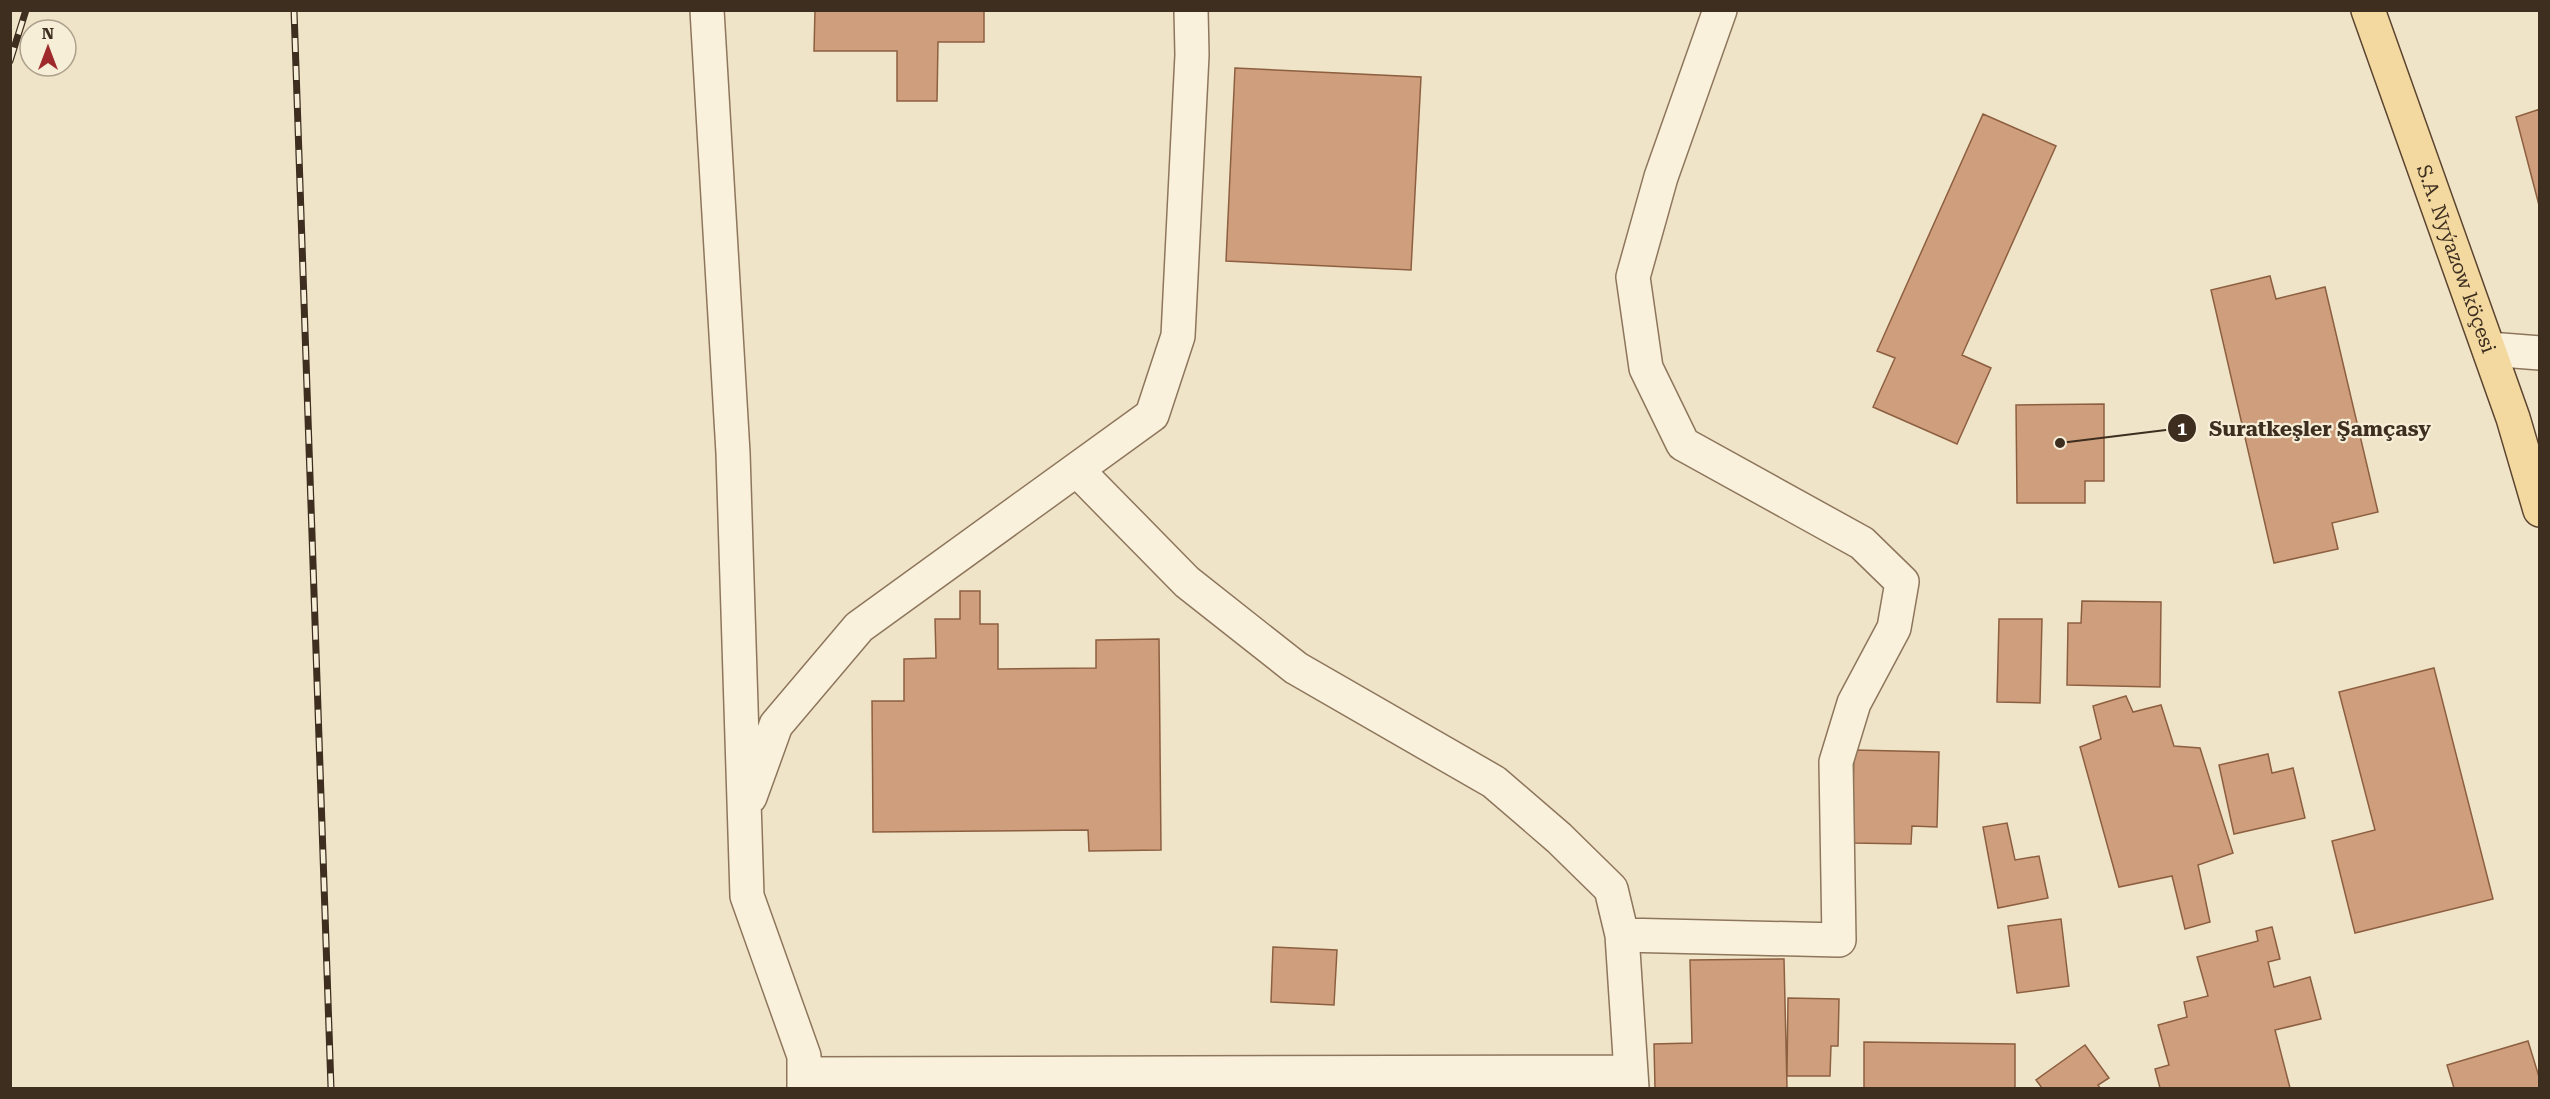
<svg xmlns="http://www.w3.org/2000/svg" width="2550" height="1099" font-family="'Roboto Serif',serif">
<style>
.building{fill:#cf9f7d;stroke:#8d5f41;stroke-width:1.5}
.lines{fill:none;stroke-linecap:round;stroke-linejoin:round}
.minor-casing{stroke:#8d765c;stroke-width:36}
.major-casing{stroke:#5b4430;stroke-width:36}
.minor{stroke:#faf1dc;stroke-width:33}
.major{stroke:#f3d9a0;stroke-width:33}
.rail-casing{stroke:#3d2e20;stroke-width:7}
.rail{stroke:#f7eed8;stroke-width:4.5;stroke-dasharray:14;stroke-linecap:butt}
.labels{text-anchor:middle;stroke-width:4.5;stroke-linejoin:round;paint-order:stroke}
.street-label{font-size:20px;fill:#3d2e20;stroke:#f7eed8}
.leader{fill:none;stroke:#3d2e20;stroke-width:2}
.callout-dot{fill:#3d2e20;stroke:#f7eed8;stroke-width:2}
.mark-label{font-size:18px;text-anchor:middle;font-weight:bold;fill:#fff}
.callout-label{font-size:21px;text-anchor:middle;font-weight:bold;fill:#3d2e20;stroke:#f7eed8;stroke-width:4.5;stroke-linejoin:round;paint-order:stroke}
</style>
<rect width="100%" height="100%" fill="#f0e4c8"/>
<path class="building" d="M815 10H984V42H938L937 101H897V51H814Z
M1235 68 1421 77 1411 270 1226 261Z
M2540 109V209L2516 117Z
M1983 114 2056 146 1962 355 1991 368 1957 444 1873 407 1895 358 1877 351Z
M2270 276 2276 299 2325 287 2378 512 2332 523 2338 549 2274 563 2211 290Z
M2104 404V481H2085V503H2017L2016 405Z
M960 591H980V624H998V669L1096 668V640L1159 639 1161 850 1089 851 1088 830 873 832 872 701H904V659L936 658 935 619H960Z
M2082 601 2161 602 2160 687 2067 685 2068 623H2081Z
M1999 619H2042L2040 703 1997 702Z
M2434 668 2493 899 2355 933 2332 841 2375 830 2339 692Z
M2126 696 2133 712 2161 705 2174 746 2200 748 2233 853 2198 865 2210 922 2185 929 2172 876 2119 887 2080 747 2101 739 2093 706Z
M1854 750 1939 752 1937 827 1912 826 1911 844 1852 843Z
M2268 754 2272 773 2293 768 2305 818 2234 834 2219 765Z
M2007 823 2015 860 2039 856 2048 898 1998 908 1983 827Z
M2061 919 2069 986 2017 993 2008 926Z
M2272 927 2280 959 2268 962 2274 987 2310 977 2321 1019 2275 1030 2290 1088H2160L2155 1069 2169 1065 2158 1025 2187 1017 2184 1002 2208 996 2197 957 2258 941 2256 931Z
M1273 947 1337 950 1334 1005 1271 1002Z
M1784 959 1787 1088H1655L1654 1044 1692 1043 1690 960Z
M1788 998 1839 999 1838 1046H1831L1830 1076H1787Z
M2528 1041 2540 1080V1088H2454L2447 1065Z
M1864 1042 2015 1044V1088H1864Z
M2085 1045 2109 1078 2098 1085 2100 1088H2042L2036 1080Z"/>
<g class="lines">
<g class="minor-casing">
<path id="minor" d="M707 10 733 453 747 896 804 1056V1088
M2489 349 2540 353
M1077 470 1187 582 1296 668 1494 782 1559 838 1611 889 1622 935 1632 1088
M750 797 776 725 859 627 1152 415 1178 336 1192 55 1191 10
M1622 935 1839 940 1836 762 1854 703 1894 628 1902 582 1862 543 1683 444 1646 368 1633 277 1661 177 1720 10
M804 1074 1631 1072"/>
</g>
<g class="major-casing">
<g id="major">
<path id="s1" d="M2368 10 2513 418 2540 510"/>
</g>
</g>
<use href="#minor" class="minor"/>
<use href="#major" class="major"/>
<g class="rail-casing">
<path id="rail" d="M294 10 331 1088
M10 61 26 10"/>
</g>
<use href="#rail" class="rail"/>
</g>
<g class="labels">
<g class="street-label">
<text dy="7" stroke="none"><textPath href="#s1" startOffset="264">S.A. Nyýazow köçesi</textPath></text>
</g>
</g>
<path class="leader" d="M2060 443L2182 428"/>
<g class="callout-dot">
<circle cx="2060" cy="443" r="6"/>
<circle cx="2182" cy="428" r="15"/>
</g>
<g class="mark-label">
<text x="2182" y="435">1</text>
</g>
<g class="callout-label">
<text x="2320" y="436">Suratkeşler Şamçasy</text>
</g>
<rect width="2550" height="1099" fill="none" stroke="#3d2e20" stroke-width="24"/>
<g transform="translate(48 48)"><circle r="28" fill="#f7eed8" stroke="#ada18e" stroke-width="1.5"/>
<path d="M0-4.5L10 22L0 15L-10 22Z" fill="#9e2a2b"/>
<text y="-9" font-size="16" font-weight="bold" text-anchor="middle" fill="#3d2e20">N</text>
</g>
</svg>
